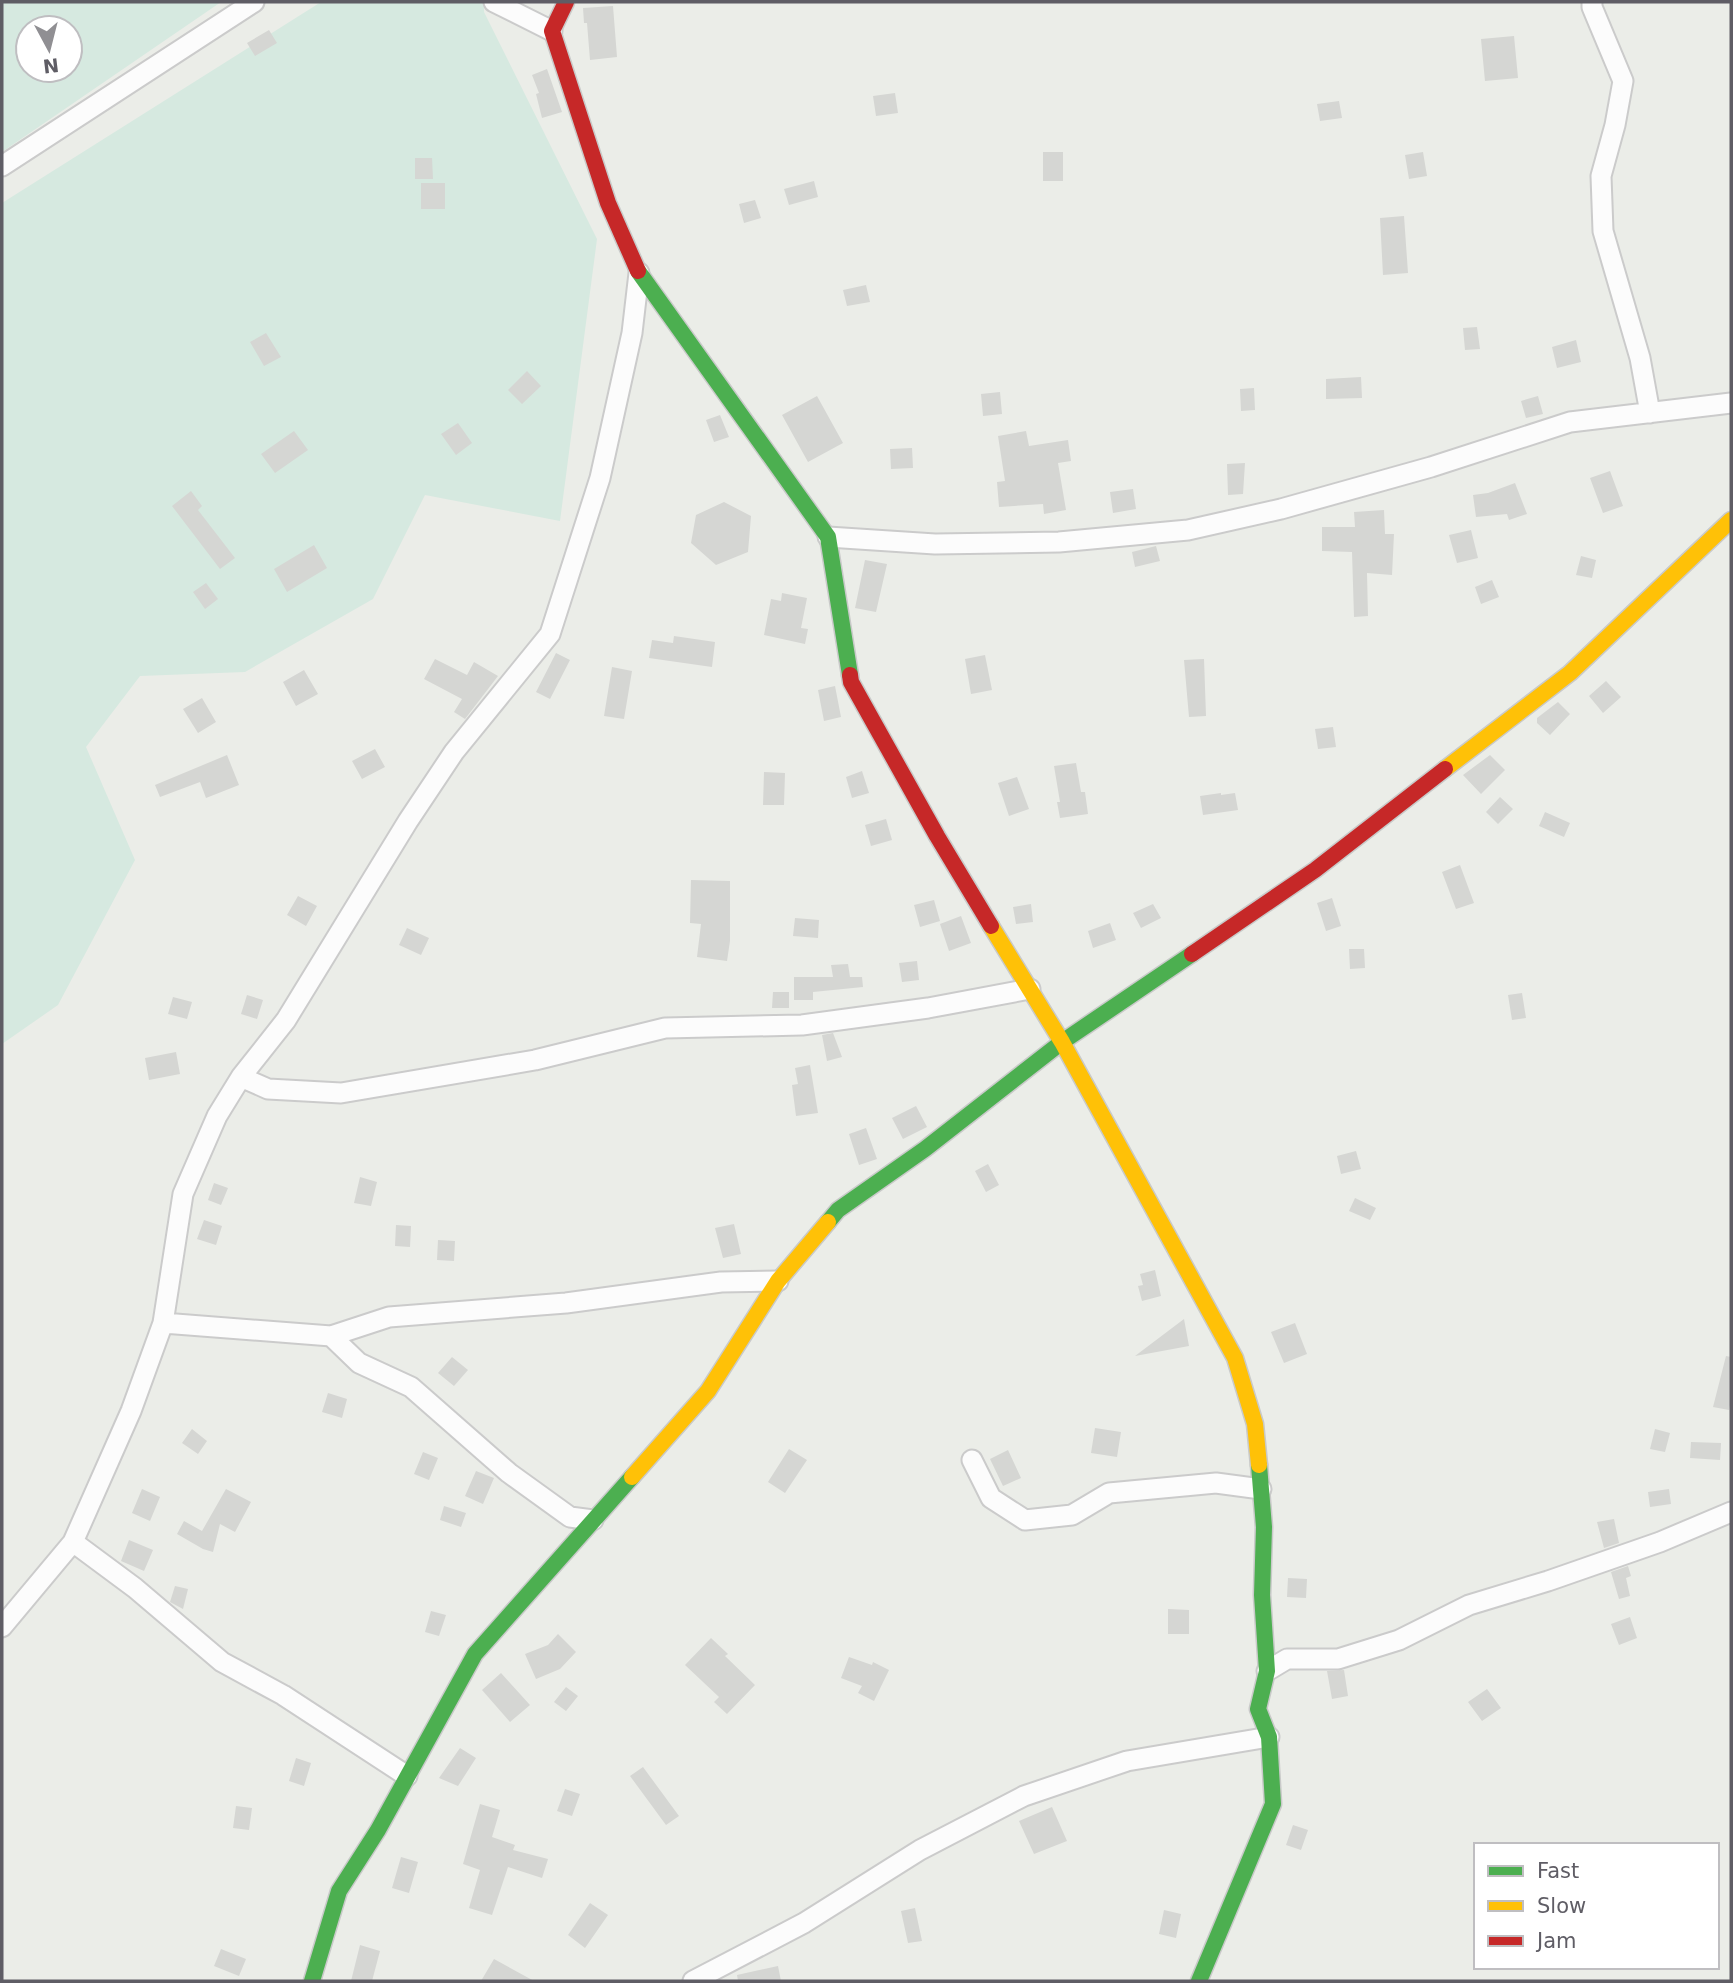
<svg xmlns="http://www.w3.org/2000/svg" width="1733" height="1983" font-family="'DejaVu Sans',sans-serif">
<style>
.green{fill:#d6e9e0;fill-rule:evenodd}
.building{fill:#d5d6d3}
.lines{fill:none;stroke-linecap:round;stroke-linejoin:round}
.street-casing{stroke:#cbcbcb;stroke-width:23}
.fast-casing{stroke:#c9cac9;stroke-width:19}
.slow-casing{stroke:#c9cac9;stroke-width:19}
.jam-casing{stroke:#c9cac9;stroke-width:19}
.street{stroke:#fcfcfc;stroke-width:19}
.fast{stroke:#4caf50;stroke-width:16}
.slow{stroke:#ffc107;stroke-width:16}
.jam{stroke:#c62828;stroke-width:16}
</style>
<rect width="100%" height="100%" fill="#ebede8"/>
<path class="green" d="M2 2H221L2 152ZM28 28H70V70H28Z
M321 2H484V12L597 239 560 521 425 495 373 599 245 672 140 676 86 747 135 860 58 1005 2 1044V203Z"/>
<path class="building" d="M613 6 617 57 590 60 587 23H584L583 8Z
M269 30 277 43 255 56 247 43Z
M1514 36 1518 78 1485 81 1481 39Z
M547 69 562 112 542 118 536 94 539 93 532 75Z
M895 93 898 113 876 116 873 96Z
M1339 101 1342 118 1320 121 1317 104Z
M1043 152H1063V181H1043Z
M1423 152 1427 176 1409 179 1405 155Z
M415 158H432L433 179H415Z
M814 181 818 197 789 205 784 189Z
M421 183H445V209H421Z
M755 200 761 218 744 223 739 204Z
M1404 216 1408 273 1383 275 1380 218Z
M866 285 870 302 847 306 843 290Z
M1477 327 1480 349 1465 350 1463 328Z
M266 333 281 357 264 366 250 342Z
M1576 340 1581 362 1557 368 1552 347Z
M527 371 541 386 522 404 508 390Z
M1361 377 1362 398 1326 399V379Z
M1254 388 1255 410 1241 411 1240 389Z
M1000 392 1002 414 983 416 981 394Z
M817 396 843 443 808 462 782 415Z
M1538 396 1543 414 1526 418 1521 401Z
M720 415 729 437 714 442 706 420Z
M458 423 472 443 456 455 441 434Z
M294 431 308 450 275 473 261 454Z
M1026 431 1029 446 1068 440 1071 461 1058 463 1066 510 1044 514 1043 504 999 507 997 482 1005 481 998 436Z
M912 448 913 468 891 469 890 449Z
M1245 463 1243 494 1228 495 1227 464Z
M1610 471 1623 506 1603 513 1590 478Z
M1515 483 1527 514 1509 520 1507 514 1476 517 1473 495 1488 493Z
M1133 489 1136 509 1113 513 1110 492Z
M191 491 202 506 198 510 235 558 220 569 172 506Z
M724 502 751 516 748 552 716 565 691 543 696 515Z
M1384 510 1385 534H1394L1392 575 1367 573 1368 616 1354 617 1352 552 1322 551V527H1355L1354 512Z
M1471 530 1478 558 1457 563 1449 535Z
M314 545 327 568 287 592 274 569Z
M1156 546 1160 561 1135 567 1132 552Z
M1581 556 1596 560 1592 578 1576 575Z
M865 560 887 564 876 612 855 608Z
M1492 580 1499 597 1481 604 1475 587Z
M206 583 218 599 205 609 193 592Z
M782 593 807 598 801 628 808 629 805 644 764 635 771 599 781 601Z
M674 636 715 642 712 667 649 658 652 640 673 643Z
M556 653 570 660 550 699 536 692Z
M985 655 992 690 971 694 965 659Z
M435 659 467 675 474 662 498 676 465 719 454 712 462 699 424 679Z
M1204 659 1206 716 1189 717 1184 660Z
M612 667 632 671 624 719 604 716Z
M304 670 318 694 296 706 283 682Z
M1606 681 1621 697 1603 713 1589 696Z
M835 686 841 717 824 721 818 690Z
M202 698 216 722 198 733 183 709Z
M1558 702 1570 714 1550 735 1537 723V718Z
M1333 727 1336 747 1318 749 1315 729Z
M375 749 385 767 362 779 352 761Z
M227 755 239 785 206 798 200 782 160 797 155 785Z
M1490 755 1505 770 1481 794 1463 775Z
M1076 763 1081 792H1085L1088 814 1060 818 1057 802H1060L1054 766Z
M862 771 869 793 852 798 846 777Z
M764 772 785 773 784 805H763Z
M1017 777 1029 809 1009 816 998 783Z
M1221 793V795L1235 793 1238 810 1203 815 1200 796Z
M1500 797 1513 809 1498 824 1486 812Z
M1545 812 1570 823 1564 837 1539 826Z
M886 819 892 840 871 846 865 825Z
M1460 865 1474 903 1456 909 1442 872Z
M691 880 730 881V941L727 961 697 957 701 924 690 923Z
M298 896 317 906 306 926 287 915Z
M1332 898 1341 926 1326 931 1317 903Z
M934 900 940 921 920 927 914 905Z
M1031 904 1033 922 1016 924 1013 907Z
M1153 904 1161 918 1141 928 1133 913Z
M961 916 971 943 949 951 940 924Z
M795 918 819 920 818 938 793 936Z
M1110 923 1116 940 1093 948 1088 931Z
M407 928 429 938 421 955 399 945Z
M1349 949H1364L1365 968 1350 969Z
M917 961 919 980 902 982 899 963Z
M848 964 850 977H862L863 987 813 992V1000H794V977H833L831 965Z
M773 992H789V1008H772Z
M1522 993 1526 1018 1512 1020 1508 995Z
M247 995 263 1000 257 1019 241 1014Z
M173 997 192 1002 187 1019 168 1014Z
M833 1033 842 1057 827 1061 822 1035Z
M176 1052 180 1074 149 1080 145 1058Z
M810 1065 818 1113 796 1116 792 1085 798 1084 795 1068Z
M916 1106 927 1127 903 1139 892 1118Z
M866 1128 877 1159 859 1165 849 1134Z
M1356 1151 1361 1169 1341 1174 1337 1156Z
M988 1164 999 1185 986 1192 975 1171Z
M360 1177 377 1182 371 1206 354 1203Z
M214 1183 228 1188 221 1205 208 1200Z
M1355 1198 1376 1208 1370 1220 1349 1211Z
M204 1220 222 1226 216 1245 197 1239Z
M734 1224 741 1254 723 1258 715 1228Z
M396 1225 411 1226 410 1247 395 1246Z
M438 1240 455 1241 454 1261 437 1260Z
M1155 1270 1161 1296 1142 1301 1138 1286 1143 1285 1140 1274Z
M1184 1319 1189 1346 1135 1356Z
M1295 1323 1307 1354 1284 1363 1271 1332Z
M1726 1356 1731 1357V1400L1729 1410 1713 1407Z
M452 1357 468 1370 454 1386 438 1373Z
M328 1393 347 1399 342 1418 322 1412Z
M1095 1428 1121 1432 1117 1457 1091 1453Z
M192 1429 207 1441 198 1454 182 1443Z
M1655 1429 1670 1433 1665 1452 1650 1449Z
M1691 1442 1721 1443 1720 1460 1690 1458Z
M789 1449 807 1460 785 1493 768 1482Z
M1008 1450 1021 1478 1003 1486 990 1459Z
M423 1452 438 1458 429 1480 414 1474Z
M476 1471 494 1478 483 1504 465 1496Z
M142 1489 160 1497 150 1521 132 1513Z
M226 1489 251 1502 235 1532 220 1524 213 1552 203 1549 177 1534 184 1521 202 1531Z
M1669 1489 1671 1504 1650 1507 1648 1492Z
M444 1506 466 1513 461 1527 440 1520Z
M1614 1519 1619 1543 1604 1548 1597 1522Z
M129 1540 153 1550 144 1571 121 1561Z
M1628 1566 1631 1576 1626 1578 1630 1596 1619 1599 1611 1572Z
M1288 1578 1307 1579 1306 1598 1287 1597Z
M175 1586 188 1589 183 1609 170 1602Z
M1168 1609 1189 1610V1634H1168Z
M431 1611 446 1615 439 1636 425 1632Z
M1630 1617 1637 1638 1619 1645 1611 1624Z
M558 1634 576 1652 560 1669 536 1679 525 1654 548 1645Z
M711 1638 728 1654 725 1656 755 1685 727 1714 714 1702 719 1697 685 1665Z
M849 1657 872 1665 873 1662 889 1670 874 1701 858 1693 862 1686 841 1678Z
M1344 1670 1348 1696 1332 1699 1327 1671Z
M501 1673 530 1705 510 1722 482 1690Z
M566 1687 578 1696 566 1711 554 1702Z
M1487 1689 1501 1708 1482 1721 1468 1702Z
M460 1748 476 1758 458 1786 439 1778Z
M296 1758 311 1763 304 1786 289 1781Z
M643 1767 679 1816 666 1825 630 1776Z
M565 1789 580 1794 572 1816 557 1811Z
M480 1804 500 1810 492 1837 515 1845 513 1850 548 1859 542 1878 508 1867 492 1915 469 1908 480 1870 463 1864Z
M236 1806 252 1808 249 1830 233 1828Z
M1052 1807 1067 1841 1034 1854 1019 1821Z
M1293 1825 1308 1830 1301 1850 1286 1845Z
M401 1857 418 1862 409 1893 392 1888Z
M590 1903 608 1915 585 1948 568 1935Z
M915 1908 922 1941 908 1943 901 1911Z
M1164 1910 1181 1914 1176 1938 1159 1934Z
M360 1945 380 1951 372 1981H351Z
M221 1949 246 1959 239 1976 214 1966Z
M494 1959 534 1981H481Z
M778 1966 781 1981H738L737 1975Z"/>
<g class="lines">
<g class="street-casing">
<path id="street" d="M494 2 552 31
M1592 2V7L1623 81 1615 125 1601 176 1603 231 1640 358 1650 413
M2 166 254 2
M828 537 935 544 1059 542 1188 530 1281 509 1431 467 1570 422 1731 403
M241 1077 268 1089 341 1093 535 1060 665 1028 802 1025 928 1008 1030 989
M163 1323 331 1336 389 1317 566 1303 721 1282 778 1281
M331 1336 359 1363 411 1387 509 1473 570 1517 593 1520
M972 1460 991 1498 1025 1520 1072 1515 1109 1493 1216 1483 1261 1489
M73 1542 135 1588 222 1662 283 1695 407 1776
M2 1627 73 1542 131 1411 163 1323 183 1194 217 1116 241 1077 286 1020 408 821 454 752 550 634 600 478 632 333 639 273
M1267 1671 1287 1659H1338L1399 1640 1469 1605 1548 1581 1660 1542 1731 1512
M693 1981 804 1923 920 1850 1024 1796 1127 1761 1269 1737"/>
</g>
<g class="fast-casing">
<path id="fast" d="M638 271 828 537 850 675
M828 1222 838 1210 925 1149 1062 1042 1192 954
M312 1981 339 1891 378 1830 475 1654 632 1477
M1199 1981 1273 1804 1269 1737 1258 1709 1267 1671 1262 1595 1264 1527 1259 1465"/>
</g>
<g class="slow-casing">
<path id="slow" d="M1445 769 1570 673 1731 520
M991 926 1062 1042 1235 1358 1255 1424 1259 1465
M632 1477 708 1391 778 1281 828 1222"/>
</g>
<g class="jam-casing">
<path id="jam" d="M566 2 552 31 608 203 638 271
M850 675 851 682 937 836 991 926
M1192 954 1315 870 1445 769"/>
</g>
<use href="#street" class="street"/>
<use href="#fast" class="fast"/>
<use href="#slow" class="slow"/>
<use href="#jam" class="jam"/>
</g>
<rect width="1733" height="1983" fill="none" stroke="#5f5d65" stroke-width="7"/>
<rect x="1474" y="1843" width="245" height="126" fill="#ffffff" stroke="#bfbec1" stroke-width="2"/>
<rect x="1488" y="1866" width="35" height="10" fill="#4caf50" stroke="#bfbec1" stroke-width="2"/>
<text x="1537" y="1878" font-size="21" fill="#5f5d65">Fast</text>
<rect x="1488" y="1901" width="35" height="10" fill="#ffc107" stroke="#bfbec1" stroke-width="2"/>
<text x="1537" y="1913" font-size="21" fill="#5f5d65">Slow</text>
<rect x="1488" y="1936" width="35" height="10" fill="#c62828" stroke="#bfbec1" stroke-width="2"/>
<text x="1537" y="1948" font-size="21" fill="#5f5d65">Jam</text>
<g transform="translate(49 49) rotate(173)"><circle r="33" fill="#ffffff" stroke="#bfbec1" stroke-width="2"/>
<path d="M0-5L12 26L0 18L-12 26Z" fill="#908f93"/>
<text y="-10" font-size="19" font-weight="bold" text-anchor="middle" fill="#5f5d65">N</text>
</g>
</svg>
